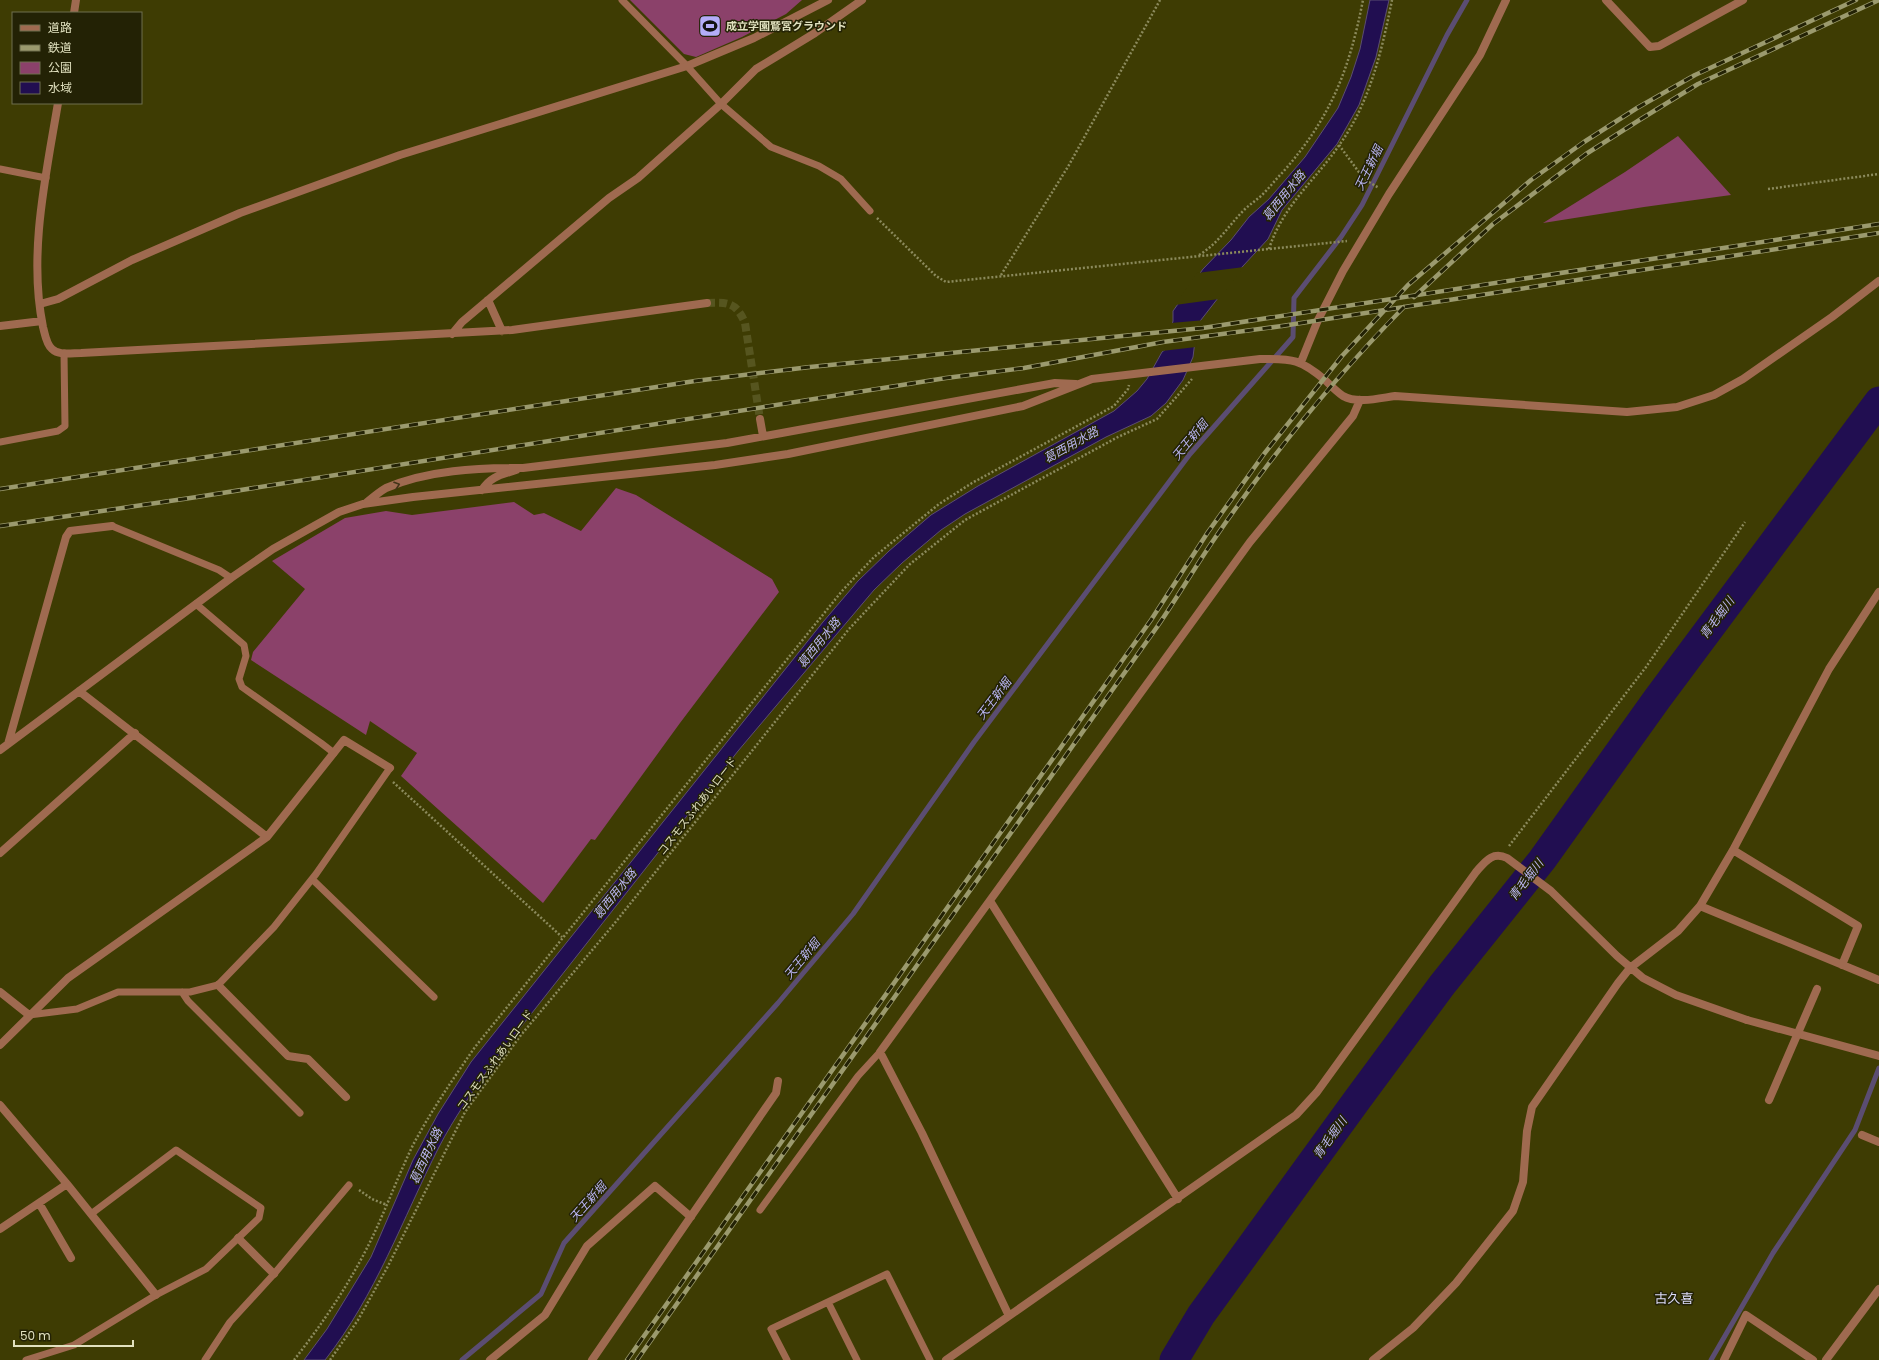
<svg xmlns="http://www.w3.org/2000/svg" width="1879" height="1360" font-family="Poppins,'Noto Sans JP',sans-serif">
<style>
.green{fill:#8b416a}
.water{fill:#210e51;stroke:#5b4d72}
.pier{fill:#3e3c03}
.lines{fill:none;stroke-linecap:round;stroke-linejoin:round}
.stream{stroke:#5b4d72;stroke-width:5}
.river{stroke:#210e51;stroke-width:29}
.minor-tunnel{stroke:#56551f;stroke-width:8;stroke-dasharray:8 4;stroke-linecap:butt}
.path{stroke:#8b8a5c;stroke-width:2.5;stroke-dasharray:2 2;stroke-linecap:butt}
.service{stroke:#9f6a50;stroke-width:7}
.minor{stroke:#9f6a50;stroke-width:8}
.tertiary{stroke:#9f6a50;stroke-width:8}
.rail-casing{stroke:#9b9a6e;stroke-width:4.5}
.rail{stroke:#232205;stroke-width:3;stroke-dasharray:9;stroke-linecap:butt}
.oneway{stroke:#423418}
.labels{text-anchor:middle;stroke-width:3;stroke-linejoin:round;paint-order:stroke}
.poi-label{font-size:11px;font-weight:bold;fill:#e1e1bf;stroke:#232205;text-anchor:start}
.street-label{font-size:11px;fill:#e1e1bf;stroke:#232205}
.water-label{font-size:12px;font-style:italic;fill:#bab6f3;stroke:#232205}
.quarter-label{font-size:13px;fill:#dcdbf8;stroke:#232205}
</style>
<rect width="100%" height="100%" fill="#3e3c03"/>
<path class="green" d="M630 0H802L786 14 742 37 696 57 684 54Z
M1678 136 1731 195 1644 207 1543 223 1625 172Z
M616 488 636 495 772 579 779 592 680 723 595 840 591 839 543 903 401 776 417 753 370 721 366 735 251 660 253 652 305 589 272 561 345 518 386 511 412 515 514 502 534 515 544 513 581 531Z"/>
<path class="water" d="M1370 0H1389L1376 57 1359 105 1337 144 1282 210 1268 239 1243 266 1197 325 1193 357 1183 380 1166 403 1151 416 1106 437 965 514 941 530 902 563 874 590 738 751 491 1065C473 1091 454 1118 439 1147 402 1220 376 1295 325 1360H304L327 1329 371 1257 413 1160 438 1114 471 1062 823 622 858 581 889 551 931 515 978 486 1114 411 1137 391 1147 379 1162 352 1166 349 1173 321V311L1203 269 1231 240 1249 217 1269 199 1305 157 1338 108 1351 77 1360 49Z"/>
<path class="pier" d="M1244 267 1219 299 1175 305 1197 273Z
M1205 320 1199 326 1196 347 1162 351 1164 348 1171 323Z"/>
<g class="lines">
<path class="stream" d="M462 1360 541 1294 564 1243 778 1003 853 914 974 742 1190 454 1293 337 1294 298 1341 237 1362 205 1447 35 1467 0
M1711 1360 1773 1253 1855 1130 1879 1068"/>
<path class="river" d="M1174 1360 1201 1315 1357 1100 1442 985 1542 860 1657 699 1879 401"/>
<path class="minor-tunnel" d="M707 303C728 302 736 302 745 323L760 419"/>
<path class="path" d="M1339 145 1364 179 1379 188
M1768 189 1879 174
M877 218 936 276 946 282 1347 241
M1269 249C1283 205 1315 181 1340 144 1370 102 1382 50 1392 0
M1199 255C1218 244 1229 225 1244 210 1250 204 1257 200 1263 194 1270 187 1276 179 1283 172 1331 117 1349 71 1363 0
M1001 275 1069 165 1160 0
M393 782 562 937
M1509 846 1646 667 1745 522
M359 1190 372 1199 387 1205
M294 1360C323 1323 350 1283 371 1240 386 1209 398 1176 413 1145 431 1111 453 1079 475 1047L842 591 874 557 939 504 972 483 1114 406 1128 389 1129 385
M330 1360 358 1320 388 1266 465 1112 521 1035 614 924 849 629 910 564 965 520 1118 437 1157 419 1192 379"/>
<path class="service" d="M622 0 687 66 721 104 771 147 819 166 841 179 870 211
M0 169 46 178
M0 442 58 431 65 426 64 353
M112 526 219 570 231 578
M196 604 244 645 246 656 239 679 242 687 321 743 334 753
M312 879 434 997
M182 992 188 1001 300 1113
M29 1015 77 1009 118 992H190L218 985 274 927 316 874 390 768
M760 1210 858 1076 880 1052
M828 1302 857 1360
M26 1360 74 1345 156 1295 206 1269 259 1218 261 1208 176 1150 91 1214
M205 1360 230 1322 274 1274 349 1185
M787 1360 771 1329 887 1274 930 1360"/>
<path class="minor" d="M1606 0 1650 47 1659 46 1743 0
M74 13 76 0
M58 103C46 175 28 254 43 327 45 334 46 344 52 349 59 356 72 353 81 353L512 330 707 303
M488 300 502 331
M40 304 58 299 132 260 240 213 400 155 687 66 754 38 828 0
M0 326 42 321
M452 334 462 322 609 198 638 178 721 104 756 69 815 33 862 0
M1301 362 1318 320 1343 271 1389 194 1480 55 1506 0
M760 419 763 436
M482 490C491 476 501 475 516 470
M366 503C372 498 379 492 386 488 428 470 477 468 523 468L727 443 1055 383 1076 384
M79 691 267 837
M8 744 66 537 70 531 112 526
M0 750 231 578 273 549 339 512 363 504 413 497 715 465 788 454 1023 406 1092 379 1260 359C1292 359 1299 358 1325 380 1330 385 1337 392 1343 396 1357 404 1380 398 1395 396L1627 412 1677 407 1714 395 1743 379 1832 317 1879 281
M1733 850 1858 926 1842 965
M0 853 135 733
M990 901 1178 1199
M1700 906 1879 980
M218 985 288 1056 308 1059 346 1097
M0 992 29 1015
M0 1045 68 978 267 837 344 740 390 768
M1769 1100 1817 989
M0 1105 67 1184 0 1229
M1862 1135 1879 1142
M67 1184 156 1295
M39 1203 71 1258
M238 1238 274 1274
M1009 1316 922 1133 880 1052 1250 542 1353 416 1360 400
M490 1360 545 1315 587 1246 655 1186 691 1217
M592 1360 776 1093 778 1081
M946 1360 1296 1115 1317 1092 1476 872C1485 862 1492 851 1507 858L1551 891 1617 956 1643 978 1676 995 1747 1020
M1373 1360 1413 1328 1456 1283 1513 1211 1523 1182 1527 1131 1532 1107 1618 983 1630 968 1678 931 1700 906 1733 850 1829 669 1879 592
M1724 1360 1746 1315 1813 1360
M1826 1360 1879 1289"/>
<path class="tertiary" d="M1747 1020 1879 1056"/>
<g class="rail-casing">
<path id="rail" d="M1414 297 1493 224 1586 154 1641 119 1698 84 1879 0
M0 489 695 381 810 367 1203 328 1879 224
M0 526 197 497 946 378 1024 368 1163 342 1282 326 1879 233
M627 1360 1151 620 1208 532 1264 454 1342 356 1408 285 1531 180 1584 142 1637 108 1695 75 1856 0
M637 1360 1157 627C1177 598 1195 567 1215 538 1271 456 1334 378 1404 307"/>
</g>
<use href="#rail" class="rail"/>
</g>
<defs><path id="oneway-chevron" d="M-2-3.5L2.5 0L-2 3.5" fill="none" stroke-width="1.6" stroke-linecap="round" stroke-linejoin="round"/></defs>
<use class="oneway" href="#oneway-chevron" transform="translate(397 485) rotate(-19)"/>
<defs>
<g id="stadium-square" transform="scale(1.15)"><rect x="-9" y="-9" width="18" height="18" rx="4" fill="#b3adf9" stroke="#232205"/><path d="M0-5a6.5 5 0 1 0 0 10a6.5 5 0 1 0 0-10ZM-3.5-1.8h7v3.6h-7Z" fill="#111"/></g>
</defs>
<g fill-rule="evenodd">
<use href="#stadium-square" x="710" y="26"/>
</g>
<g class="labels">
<g class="poi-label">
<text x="726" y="30">成立学園鷲宮グラウンド</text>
</g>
<g class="street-label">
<text transform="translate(697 806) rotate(-52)" y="4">コスモスふれあいロード</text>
<text transform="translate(495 1060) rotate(-54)" y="4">コスモスふれあいロード</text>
</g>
<g class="water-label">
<text transform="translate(1369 168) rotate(-64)" y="4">天王新堀</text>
<text transform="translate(1284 196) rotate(-51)" y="4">葛西用水路</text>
<text transform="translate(1190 440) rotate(-50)" y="4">天王新堀</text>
<text transform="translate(1071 445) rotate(-29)" y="4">葛西用水路</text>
<text transform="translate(1717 618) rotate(-53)" y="4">青毛堀川</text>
<text transform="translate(819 643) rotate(-51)" y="4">葛西用水路</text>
<text transform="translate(994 699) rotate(-53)" y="4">天王新堀</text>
<text transform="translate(1526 880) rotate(-52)" y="4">青毛堀川</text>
<text transform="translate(615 894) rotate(-51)" y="4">葛西用水路</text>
<text transform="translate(802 959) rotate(-50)" y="4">天王新堀</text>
<text transform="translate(1330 1138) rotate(-54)" y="4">青毛堀川</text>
<text transform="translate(426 1156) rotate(-65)" y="4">葛西用水路</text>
<text transform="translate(588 1202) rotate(-48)" y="4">天王新堀</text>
</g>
<g class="quarter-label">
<text x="1674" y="1303">古久喜</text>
</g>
</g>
<rect x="12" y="12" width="130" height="92" fill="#232205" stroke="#6f6e4f"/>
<rect x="20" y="25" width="20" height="6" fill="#9f6a50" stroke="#6f6e4f"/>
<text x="48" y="32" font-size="12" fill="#e1e1bf">道路</text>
<rect x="20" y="45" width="20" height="6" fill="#9b9a6e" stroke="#6f6e4f"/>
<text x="48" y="52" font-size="12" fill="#e1e1bf">鉄道</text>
<rect x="20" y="62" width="20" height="12" fill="#8b416a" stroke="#6f6e4f"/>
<text x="48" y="72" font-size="12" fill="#e1e1bf">公園</text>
<rect x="20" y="82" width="20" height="12" fill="#210e51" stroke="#6f6e4f"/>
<text x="48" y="92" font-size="12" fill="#e1e1bf">水域</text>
<path d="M14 1340v6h119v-6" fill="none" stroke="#e1e1bf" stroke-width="2"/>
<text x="20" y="1340" font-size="12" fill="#e1e1bf" stroke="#232205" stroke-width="3" paint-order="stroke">50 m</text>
</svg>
